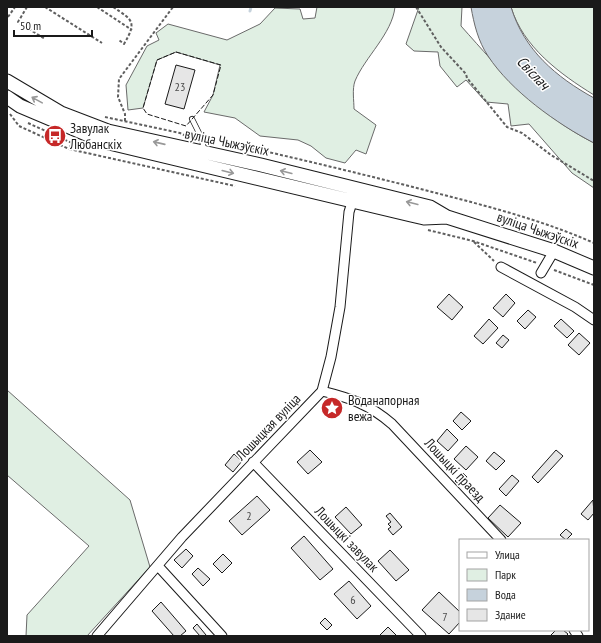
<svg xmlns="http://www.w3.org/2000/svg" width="601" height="643" font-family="'PT Sans Narrow',sans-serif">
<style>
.green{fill:#e0efe3;stroke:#6a6a6a}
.water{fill:#c6d2dc;stroke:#6a6a6a}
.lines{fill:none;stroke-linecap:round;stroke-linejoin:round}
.stream{stroke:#c6d2dc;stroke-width:3}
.building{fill:#e6e6e6;stroke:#1a1a1a}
.lane-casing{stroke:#1a1a1a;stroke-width:6}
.street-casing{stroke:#1a1a1a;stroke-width:11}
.secondary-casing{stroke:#1a1a1a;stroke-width:15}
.path{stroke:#5f5f5f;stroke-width:2;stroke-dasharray:3 2;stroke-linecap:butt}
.lane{stroke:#fff;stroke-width:4.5}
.street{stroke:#fff;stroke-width:9}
.secondary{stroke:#fff;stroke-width:13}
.fence{stroke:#1a1a1a;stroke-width:1;stroke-dasharray:5 2;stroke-linecap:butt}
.oneway{stroke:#989898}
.labels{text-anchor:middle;stroke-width:3;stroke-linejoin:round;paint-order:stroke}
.number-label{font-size:12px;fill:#4d4d4d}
.poi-label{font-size:14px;fill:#1a1a1a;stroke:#fff;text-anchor:start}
.street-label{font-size:14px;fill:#1a1a1a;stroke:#fff}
.water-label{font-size:15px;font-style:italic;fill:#1a1a1a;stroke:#fff}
</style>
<rect width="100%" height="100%" fill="#fff"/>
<path class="green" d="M317 7H395C392 34 365 57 355 81 352 89 354 101 354 109L376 125 366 154 356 150 345 163 326 158 311 146 298 140 260 136 235 118 204 112 213 95 220 65 176 52 157 60 143 108 128 110 126 85 147 46 159 40 156 33 168 24 227 40 260 24 275 8 300 9 303 19 315 18Z
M419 7H462L461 26C503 73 537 114 594 143V188L572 173 529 124 511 126 508 104 486 102 466 80 457 87 440 66 438 52 414 51 406 44Z
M511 7H594V95C560 74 523 47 511 7Z
M7 390 130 500 150 567 87 636H26L27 615 89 546 7 475Z"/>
<path class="water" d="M471 7H511C524 50 556 77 594 98V143C557 124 511 91 488 56 478 41 474 24 471 7Z"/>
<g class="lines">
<path class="stream" d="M250 11 251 7"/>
</g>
<path class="building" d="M176 65 195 70 184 109 165 104Z
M449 294 463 307 452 320 437 307Z
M506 294 515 303 503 317 493 308Z
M528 310 536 317 525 329 517 321Z
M489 319 498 328 483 344 474 336Z
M561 319 574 331 567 338 554 326Z
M579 333 590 343 579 355 568 345Z
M503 335 509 340 502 348 496 343Z
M333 402 338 406 333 414 327 409Z
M461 412 471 421 462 430 453 421Z
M447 429 458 440 448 451 437 441Z
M466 446 478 457 466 470 454 459Z
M310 450 322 462 308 474 297 462Z
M556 450 563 456 538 483 532 477Z
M494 452 505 461 496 470 486 461Z
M234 454 242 461 233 472 225 465Z
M463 473 467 477 460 485 455 481Z
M512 475 519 481 506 496 499 489Z
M257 496 270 510 242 535 229 521Z
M593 500 594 513 588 520 581 514Z
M500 505 521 523 508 537 488 518Z
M346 507 362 525 351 534 335 517Z
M390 513 402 527 393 535 388 529 391 527 388 524 391 522 386 516Z
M566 529 572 534 566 540 560 535Z
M304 536 333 569 320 580 291 548Z
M186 549 193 556 182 568 174 560Z
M390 550 409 570 396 581 378 561Z
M223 554 232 563 222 573 213 564Z
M198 568 210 579 203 586 192 574Z
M349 581 371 606 357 619 334 594Z
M439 592 460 612V622L449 634 422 610Z
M161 602 186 631 180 636H174L152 611Z
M325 618 332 625 327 630 320 623Z
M197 624 206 635 205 636H200L193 628Z
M388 627 397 636H379Z
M556 630H563L568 634 566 636H550Z"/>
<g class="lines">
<g class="lane-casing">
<path id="lane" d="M192 119 202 139 204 150"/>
</g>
<g class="street-casing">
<path id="street" d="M501 267 575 307 594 320
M541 273 554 251
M322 391C350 398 369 404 392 424L501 540
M253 462 421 636
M158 566 222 636
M574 630 578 636
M97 636 182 537 322 391 331 357 340 307 349 212 354 196"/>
</g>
<g class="secondary-casing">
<path id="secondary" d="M7 81 61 113 108 131 261 165 430 207 447 217 554 251 594 268
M7 97 20 106 105 142 411 215 424 218 447 217"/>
</g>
<path class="path" d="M27 7 18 22 45 39
M45 7 102 43
M97 7 132 30
M113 7C133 20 137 22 124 44L119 40
M416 7 441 47 466 74 467 78 507 127 522 133 551 155 594 181
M8 17 15 7
M10 114 19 126 69 149 235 186
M105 117 180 133 186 136
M125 121V114L118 97 119 79 173 7
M28 123 72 143 69 149
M226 145H238C303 160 367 175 432 192 487 206 542 220 594 243
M428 230 473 241 537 263
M474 242 494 261
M554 270 594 285"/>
<use href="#lane" class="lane"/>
<use href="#street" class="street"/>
<use href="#secondary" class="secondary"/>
<path class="fence" d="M176 52 221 65 213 95 186 126 147 114 143 108 157 60Z"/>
</g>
<defs><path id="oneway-shaft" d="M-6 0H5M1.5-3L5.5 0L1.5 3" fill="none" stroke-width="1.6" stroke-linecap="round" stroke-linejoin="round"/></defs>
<g class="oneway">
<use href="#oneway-shaft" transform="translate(37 100) rotate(-151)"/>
<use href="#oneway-shaft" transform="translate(159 143) rotate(-167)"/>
<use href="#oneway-shaft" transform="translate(228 172) rotate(14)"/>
<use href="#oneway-shaft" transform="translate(286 172) rotate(-166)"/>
<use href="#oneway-shaft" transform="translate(412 203) rotate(-166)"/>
</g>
<defs>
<g id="bus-disc" transform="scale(1.15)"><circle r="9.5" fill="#c62828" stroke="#fff"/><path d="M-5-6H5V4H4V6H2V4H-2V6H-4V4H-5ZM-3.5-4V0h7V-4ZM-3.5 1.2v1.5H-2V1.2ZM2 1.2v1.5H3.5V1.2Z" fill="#fff"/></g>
<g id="sight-disc" transform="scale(1.15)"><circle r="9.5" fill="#c62828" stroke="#fff"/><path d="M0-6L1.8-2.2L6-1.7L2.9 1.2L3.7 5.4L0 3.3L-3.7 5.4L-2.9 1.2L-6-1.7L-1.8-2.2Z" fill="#fff"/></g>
</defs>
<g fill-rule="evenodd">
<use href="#bus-disc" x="55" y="136"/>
<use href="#sight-disc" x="332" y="408"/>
</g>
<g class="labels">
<g class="number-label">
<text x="180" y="91">23</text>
<text x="249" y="520">2</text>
<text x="353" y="604">6</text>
<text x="445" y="621">7</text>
</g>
<g class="poi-label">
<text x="70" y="133">Завулак<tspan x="70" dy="16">Любанскіх</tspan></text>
<text x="348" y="405">Воданапорная<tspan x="348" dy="16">вежа</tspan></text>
</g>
<g class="street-label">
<text transform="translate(227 142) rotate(12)" y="5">вуліца Чыжэўскіх</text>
<text transform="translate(538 230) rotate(19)" y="5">вуліца Чыжэўскіх</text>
<text transform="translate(268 427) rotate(-46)" y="5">Лошыцкая вуліца</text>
<text transform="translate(455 470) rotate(47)" y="5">Лошыцкі праезд</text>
<text transform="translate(347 539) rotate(46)" y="5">Лошыцкі завулак</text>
</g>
<g class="water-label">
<text transform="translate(533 73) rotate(46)" y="5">Свіслач</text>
</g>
</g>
<rect width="601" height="643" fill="none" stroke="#1a1a1a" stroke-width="16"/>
<rect x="459" y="539" width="130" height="92" fill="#ffffff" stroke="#a3a3a3"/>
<rect x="467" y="552" width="20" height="6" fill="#ffffff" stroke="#a3a3a3"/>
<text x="495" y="559" font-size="12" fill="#1a1a1a">Улица</text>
<rect x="467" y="569" width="20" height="12" fill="#e0efe3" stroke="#a3a3a3"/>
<text x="495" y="579" font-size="12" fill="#1a1a1a">Парк</text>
<rect x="467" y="589" width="20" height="12" fill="#c6d2dc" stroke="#a3a3a3"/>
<text x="495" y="599" font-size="12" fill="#1a1a1a">Вода</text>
<rect x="467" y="609" width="20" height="12" fill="#e6e6e6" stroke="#a3a3a3"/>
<text x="495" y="619" font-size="12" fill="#1a1a1a">Здание</text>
<path d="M14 30v6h78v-6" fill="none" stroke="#1a1a1a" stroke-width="2"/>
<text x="20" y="30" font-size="12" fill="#1a1a1a" stroke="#ffffff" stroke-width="3" paint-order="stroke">50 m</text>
</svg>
